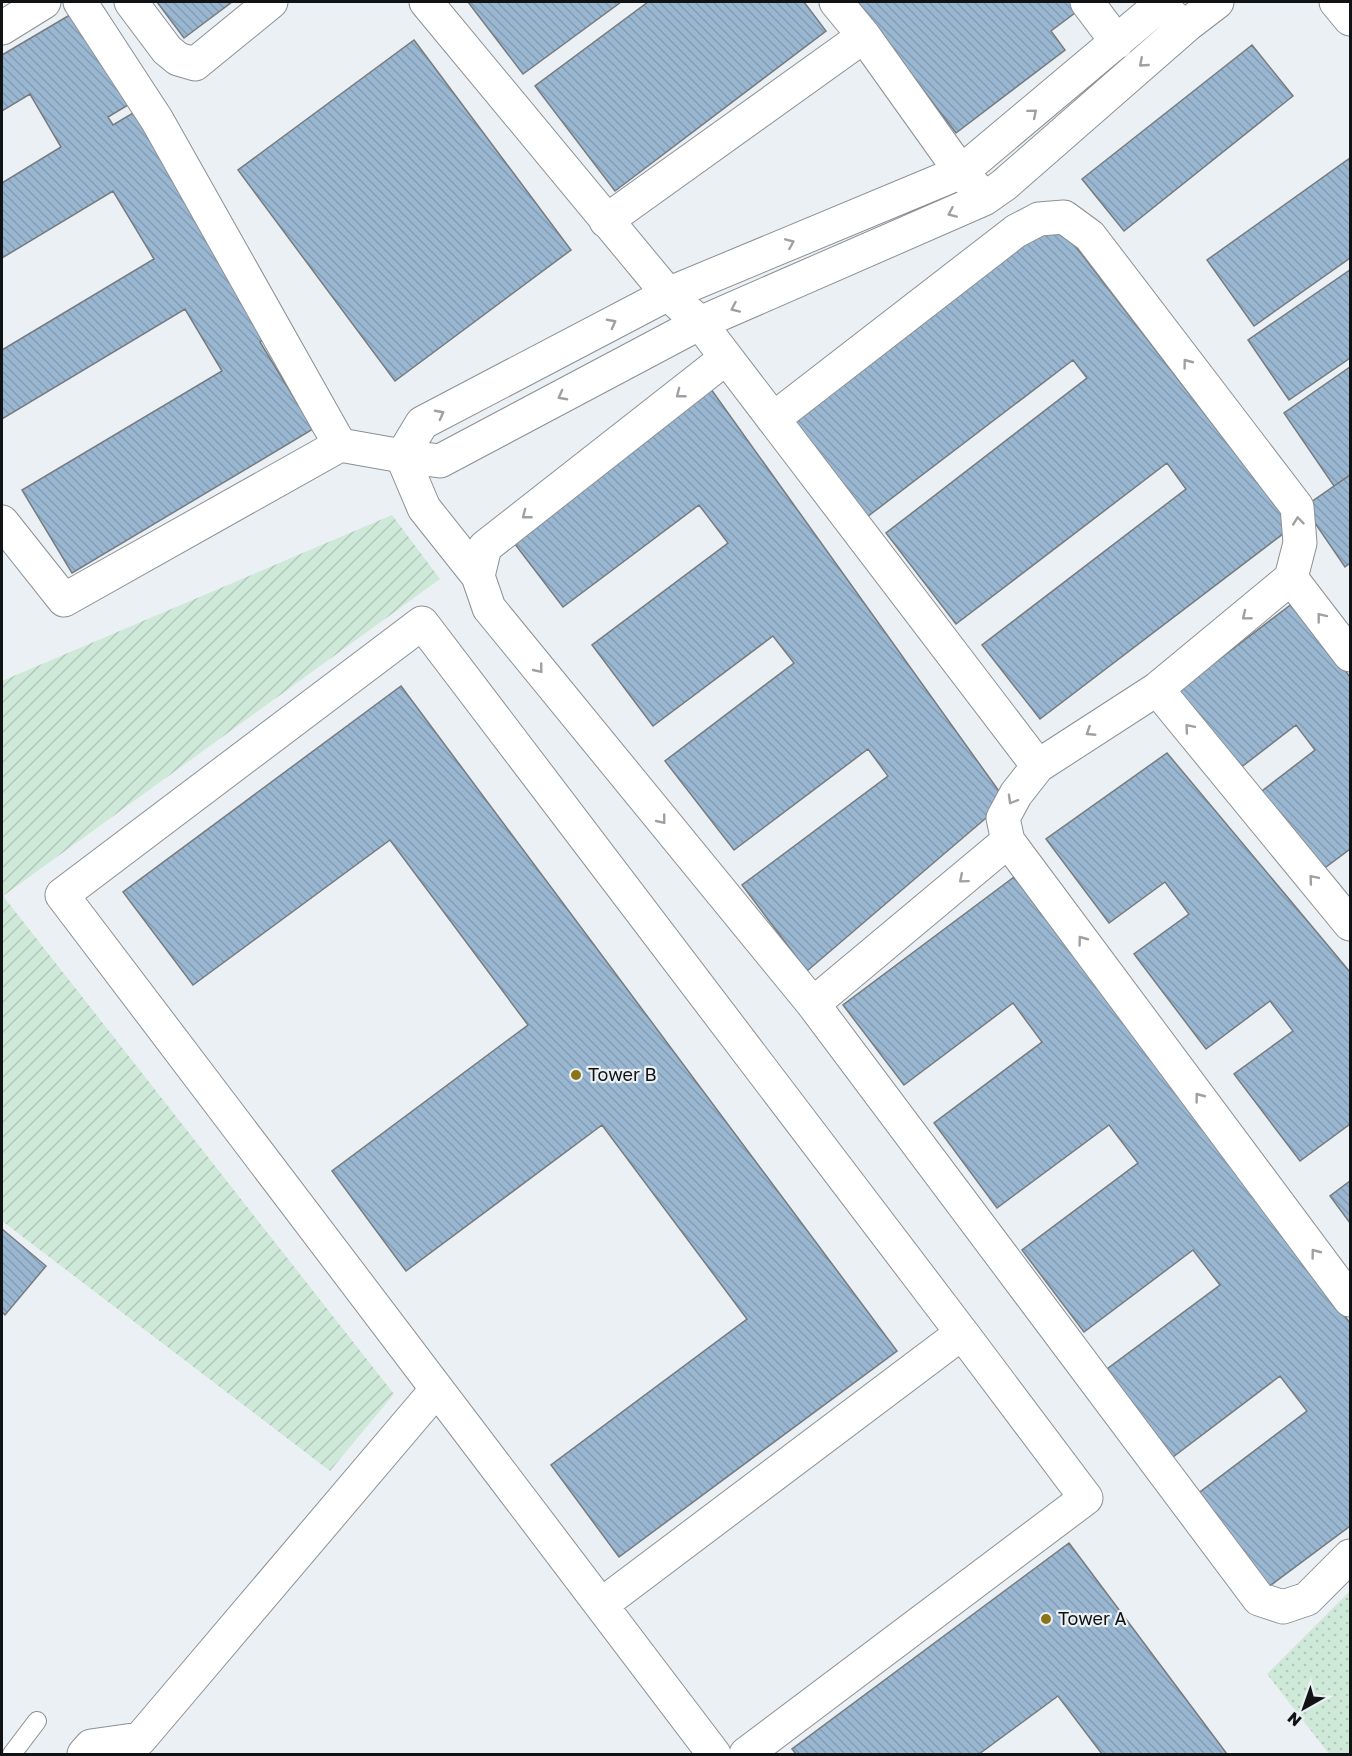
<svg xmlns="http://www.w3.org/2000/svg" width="1352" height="1756" font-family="'Golos Text',sans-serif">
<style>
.grass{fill:url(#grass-dots)}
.garden{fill:url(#garden-furrows)}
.building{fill:url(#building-back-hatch);stroke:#777b7f;stroke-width:1.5}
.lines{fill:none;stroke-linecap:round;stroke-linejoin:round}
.lane-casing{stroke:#8c9094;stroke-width:20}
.street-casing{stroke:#8c9094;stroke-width:35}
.secondary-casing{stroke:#8c9094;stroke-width:35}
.lane{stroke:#fff;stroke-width:18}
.street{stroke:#fff;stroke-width:33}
.secondary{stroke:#fff;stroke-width:33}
.oneway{stroke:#9fa0a1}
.poi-dot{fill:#8b7417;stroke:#ebf0f4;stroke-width:2}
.labels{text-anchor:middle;stroke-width:4.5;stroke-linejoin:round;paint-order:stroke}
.poi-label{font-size:18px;fill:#101213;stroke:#ebf0f4;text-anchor:start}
</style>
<defs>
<pattern id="grass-dots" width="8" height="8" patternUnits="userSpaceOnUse" patternTransform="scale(1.5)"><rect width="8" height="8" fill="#cfe9d9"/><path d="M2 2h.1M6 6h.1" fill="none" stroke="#b1c7b9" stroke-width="1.8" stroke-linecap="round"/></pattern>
<pattern id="garden-furrows" width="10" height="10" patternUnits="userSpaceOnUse" patternTransform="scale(1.5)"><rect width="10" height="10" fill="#cfe9d9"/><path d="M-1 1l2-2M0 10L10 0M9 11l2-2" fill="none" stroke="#b1c7b9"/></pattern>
<pattern id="building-back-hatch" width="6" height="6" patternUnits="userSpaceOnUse" patternTransform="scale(1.5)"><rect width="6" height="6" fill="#9ab7d1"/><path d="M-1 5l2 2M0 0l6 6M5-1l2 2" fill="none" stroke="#849cb3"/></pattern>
</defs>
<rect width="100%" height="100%" fill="#ebf0f4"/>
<path class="grass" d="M1350 1591V1754H1329L1267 1674Z"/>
<path class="garden" d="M392 515 440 579 3 896 394 1394 330 1471 2 1221V681Z"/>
<path class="building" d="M157 2H232L184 38Z
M468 2H621L523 74Z
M648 2H804L826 31 615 191 535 86Z
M856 2H1072L1079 10 1051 31 1065 50 956 133Z
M73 13 128 105 108 117 113 125 138 110 273 334 260 342 313 429 72 573 22 490 222 371 185 309 2 419V350L154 259 113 191 2 258V183L61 147 30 94 2 111V55Z
M414 40 571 250 395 381 238 170Z
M1252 45 1293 96 1124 231 1082 179Z
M1350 158V258L1254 326 1207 260Z
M1056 221 1292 527 1040 719 982 645 1186 489 1167 463 956 624 886 533 1087 378 1073 360 867 517 794 421Z
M1350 270V358L1289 400 1248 340Z
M1350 367V475L1334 486 1284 413Z
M708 385 1006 801 807 971 742 885 888 776 868 749 734 850 665 761 794 663 773 636 653 726 592 645 728 543 699 505 563 607 508 535Z
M1350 475V563L1345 567 1304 507Z
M1293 603 1350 677V849L1322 870 1262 791 1315 750 1296 725 1235 772 1175 693Z
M401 686 897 1351 619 1557 551 1465 747 1319 602 1125 406 1271 332 1171 528 1025 390 840 193 985 123 892Z
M1167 753 1350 972V1124L1300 1161 1234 1074 1293 1031 1270 1001 1206 1049 1134 954 1189 914 1165 882 1109 923 1046 839Z
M1014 877 1350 1323V1526L1267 1588 1196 1495 1307 1411 1280 1376 1173 1457 1107 1369 1220 1285 1193 1250 1084 1332 1022 1250 1138 1163 1109 1125 997 1208 934 1123 1042 1042 1013 1003 904 1085 843 1005Z
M1350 1181V1223L1330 1196Z
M2 1229 46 1266 5 1315 2 1312Z
M1069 1543 1227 1754H1102L1058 1696 979 1754H796L792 1749Z"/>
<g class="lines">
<g class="lane-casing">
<path id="lane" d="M12 1754 37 1721"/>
</g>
<g class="street-casing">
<path id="street" d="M80 2 157 120 340 445
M131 2 167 50 178 59 195 64 271 2
M426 2 668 294 700 323 1038 766
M1087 2 1117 42
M1170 14 1177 21 1187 25 1217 2
M2 28 44 2
M864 36 961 172 974 186
M606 221 864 36 836 2
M726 358 485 547 478 576 489 608 813 1004 1259 1599 1283 1607 1307 1599 1350 1556
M773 419 1016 231 1039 219 1064 217 1090 236 1297 507 1300 543 1291 578 1157 689 1038 766 1016 794 1003 818 1008 841 1350 1300
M402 456 422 423 668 294 961 172 1161 4
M402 456 424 508 478 576
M2 522 64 600 340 445 402 456 440 461 700 323 984 199 1004 185 1187 25
M1291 578 1350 655
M1157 689 1350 924
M813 1004 1008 841
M601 1605 962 1333 422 623 62 895 714 1754
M84 1754 91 1746 140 1739 437 1389
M746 1754 1086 1498 962 1333"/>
</g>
<g class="secondary-casing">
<path id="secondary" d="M1336 2 1350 19"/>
</g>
<use href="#lane" class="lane"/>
<use href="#street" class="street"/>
<use href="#secondary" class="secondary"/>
</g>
<defs><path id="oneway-chevron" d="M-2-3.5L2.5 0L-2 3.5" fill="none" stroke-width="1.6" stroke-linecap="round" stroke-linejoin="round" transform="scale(1.5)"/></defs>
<g class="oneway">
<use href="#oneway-chevron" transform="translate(1143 63) rotate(139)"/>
<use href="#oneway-chevron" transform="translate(1033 113) rotate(-40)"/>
<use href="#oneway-chevron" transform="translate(952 213) rotate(156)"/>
<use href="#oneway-chevron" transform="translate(790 243) rotate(-23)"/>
<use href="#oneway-chevron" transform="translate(735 308) rotate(156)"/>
<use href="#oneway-chevron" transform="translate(612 323) rotate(-28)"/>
<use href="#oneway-chevron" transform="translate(1187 363) rotate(-127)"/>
<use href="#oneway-chevron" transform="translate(680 394) rotate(142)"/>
<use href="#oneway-chevron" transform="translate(562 396) rotate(152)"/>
<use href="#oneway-chevron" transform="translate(440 414) rotate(-28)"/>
<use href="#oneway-chevron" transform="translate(526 515) rotate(142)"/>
<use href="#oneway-chevron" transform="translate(1298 521) rotate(-96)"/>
<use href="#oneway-chevron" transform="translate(1246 616) rotate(141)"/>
<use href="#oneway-chevron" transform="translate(1321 617) rotate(-128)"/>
<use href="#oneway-chevron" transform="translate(539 669) rotate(51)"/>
<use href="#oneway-chevron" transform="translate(1189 728) rotate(-130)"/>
<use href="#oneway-chevron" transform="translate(1090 732) rotate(147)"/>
<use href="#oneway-chevron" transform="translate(1012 800) rotate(120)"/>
<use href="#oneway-chevron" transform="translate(662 820) rotate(51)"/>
<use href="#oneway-chevron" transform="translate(963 879) rotate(140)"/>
<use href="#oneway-chevron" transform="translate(1313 879) rotate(-130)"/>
<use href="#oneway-chevron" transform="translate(1082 940) rotate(-127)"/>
<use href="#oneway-chevron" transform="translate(1199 1097) rotate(-127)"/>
<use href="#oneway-chevron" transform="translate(1315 1253) rotate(-127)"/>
</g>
<g class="poi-dot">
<circle cx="576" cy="1075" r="6"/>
<circle cx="1046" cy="1619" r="6"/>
</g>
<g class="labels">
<g class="poi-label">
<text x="588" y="1081">Tower B</text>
<text x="1058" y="1625">Tower A</text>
</g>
</g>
<rect width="1352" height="1756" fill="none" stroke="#101213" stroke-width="6"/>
<g transform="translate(1304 1708) rotate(220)" stroke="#ebf0f4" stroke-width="4.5" paint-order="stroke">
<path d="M0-4.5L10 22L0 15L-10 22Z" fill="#101213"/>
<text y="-9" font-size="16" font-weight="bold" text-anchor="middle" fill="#101213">N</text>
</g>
</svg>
